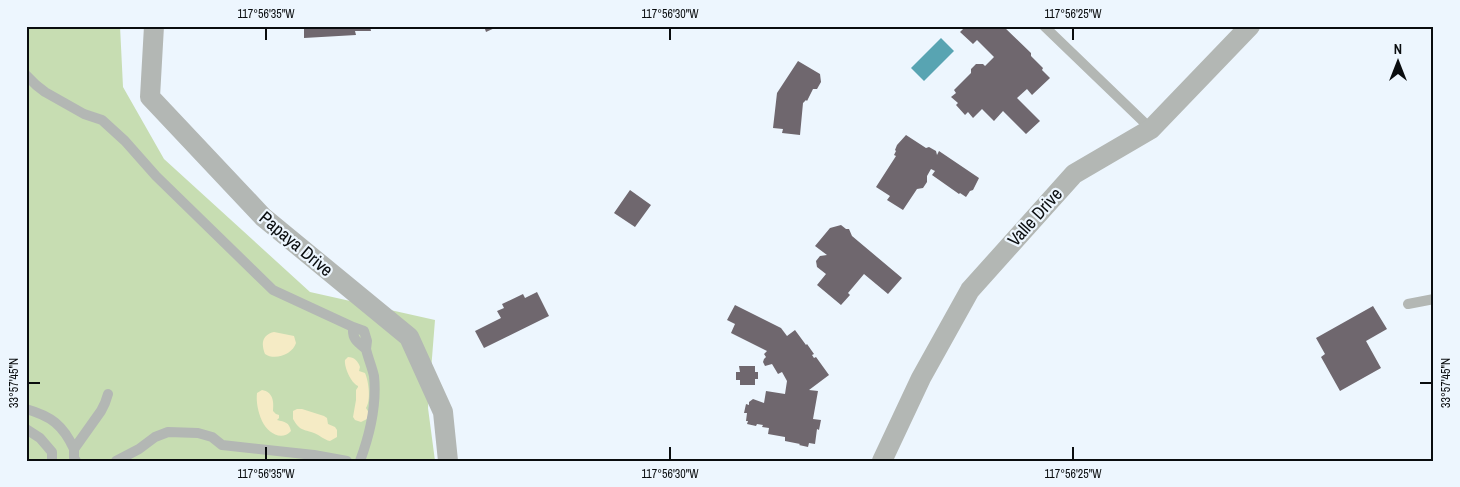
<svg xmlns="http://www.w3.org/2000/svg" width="1460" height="487" font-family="'Archivo Narrow',sans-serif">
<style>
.green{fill:#c7ddb2}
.sand{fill:#f5ebc5}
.water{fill:#58a4b2}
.building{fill:#6f676e}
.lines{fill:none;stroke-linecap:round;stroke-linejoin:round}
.lane{stroke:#b3b7b4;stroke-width:10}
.street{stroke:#b3b7b4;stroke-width:20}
.ticks{fill:none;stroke:#0a0d0f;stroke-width:2}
.labels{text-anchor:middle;stroke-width:4.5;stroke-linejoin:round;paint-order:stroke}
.street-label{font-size:18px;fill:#0a0d0f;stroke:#edf6fe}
.neatline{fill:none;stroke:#0a0d0f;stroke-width:2}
.ticks-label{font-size:12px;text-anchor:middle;fill:#0a0d0f}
</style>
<rect width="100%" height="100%" fill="#edf6fe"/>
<path class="green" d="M26 26H120L123 87 164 159 310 292 435 320 428 408 435 461H26Z"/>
<path class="sand" d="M274 332 294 336 296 343C293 354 275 361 265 354 261 343 262 335 274 332Z
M348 357C354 357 358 361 360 367L359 371 365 373C369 382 371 401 366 408L369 413 367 419 361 422 355 420 353 417 356 400V390L358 387V386C351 383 344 367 345 360Z
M262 390C273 392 274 401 273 411L276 414 279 415V418L277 420C285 422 289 422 291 431 281 442 267 432 262 421 258 412 256 402 257 393Z
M297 409H302L324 416 327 418 328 424 335 427 337 430V437L330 441C324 440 320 435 314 433 303 429 300 431 293 419V411Z"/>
<path class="water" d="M941 38 954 51 924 81 911 68Z"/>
<path class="building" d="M304 26H370L371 31H355L356 35 304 38Z
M484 26H499L486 32Z
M966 26H1003L1031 53V56L1043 68 1042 70 1050 78 1032 95 1027 89 1017 98 1040 121 1026 134 1003 111 994 121 982 109 973 118 968 112 965 115 956 105 958 103 951 97 956 93 954 90 971 73V69L976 64H983L985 66 994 57 977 40 973 44 960 32Z
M798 61 820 74 821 82 817 89H813L807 101 806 100 803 103 800 135 782 133 783 129 773 128 777 93Z
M906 135 926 148 929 147 936 151 937 155 939 151 979 178 973 190 970 191 966 197 960 193 959 194 932 175 935 171 931 169 927 176V182L923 188 917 189 903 210 887 200 890 196 876 187 896 156 894 155 896 151 895 150 897 145Z
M630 190 651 205 635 227 614 213Z
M841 225 846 229H849L852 236 902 278 888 294 864 274 848 293 850 295 841 305 817 285 826 274 817 267 816 261 820 256 827 255 815 246 830 228Z
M537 292 549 316 484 348 475 331 501 318 497 311 504 308 502 304 523 294 525 298Z
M735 305 781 328 787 336 795 330 806 345 807 344 814 354 812 355 814 358 816 357 829 375 809 390 818 391 813 419 821 420 819 430 817 429 815 444 809 443 808 447 799 445 800 444 785 441V437L768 434 769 428 762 427 763 425 757 424 756 426 747 424 748 421H746L747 413H744L746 404 749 405V402L753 399 764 403 766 391 785 394 787 381 782 372 778 374 772 364 765 366 763 362 764 359 766 357 764 354 767 351 731 333 735 324 727 320Z
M1373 306 1387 329 1366 341 1381 368 1340 391 1321 357 1325 354 1316 338Z
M739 366H755V372H758V379H755V385H740V380H736V372H740Z"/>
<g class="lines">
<path class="lane" d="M1044 26 1151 129
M26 75 36 85 45 92 84 114 102 120 125 141 156 176 273 290 353 327
M1408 304 1434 299
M353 327 364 331 367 341 366 349C357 342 352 339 353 327Z
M26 409C51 416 63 425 74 449
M26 429 40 438 52 452V461
M76 461 74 458V449L101 411 105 403 108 394
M116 461 139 449 155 437 168 432 198 433 212 437 222 445 314 455 347 461
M360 461C370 434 377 405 374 376 372 367 368 358 366 349"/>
<path class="street" d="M154 26 150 97 263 217 409 337 443 412 448 461
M882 461 921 378 970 290 1074 174 1151 129 1250 26"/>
</g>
<path class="ticks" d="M266 28V40M670 28V40M1073 28V40M28 383H40M1420 383H1432M266 447V460M670 447V460M1073 447V460"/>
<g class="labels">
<g class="street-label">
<text transform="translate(1035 217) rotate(-48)" y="6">Valle Drive</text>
<text transform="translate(296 244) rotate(40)" y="6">Papaya Drive</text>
</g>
</g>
<rect width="1460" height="487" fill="none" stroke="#edf6fe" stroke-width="55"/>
<g transform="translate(1398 62)" stroke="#edf6fe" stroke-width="4" paint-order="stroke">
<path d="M0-4L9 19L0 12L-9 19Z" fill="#0a0d0f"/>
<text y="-8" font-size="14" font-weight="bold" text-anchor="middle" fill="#0a0d0f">N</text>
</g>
<rect x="28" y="28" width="1404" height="432" class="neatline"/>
<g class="ticks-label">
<text x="266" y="18">117°56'35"W</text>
<text x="670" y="18">117°56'30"W</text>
<text x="1073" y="18">117°56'25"W</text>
<text transform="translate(14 383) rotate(-90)" y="4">33°57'45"N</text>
<text transform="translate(1446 383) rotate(-90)" y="4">33°57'45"N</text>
<text x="266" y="478">117°56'35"W</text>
<text x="670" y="478">117°56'30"W</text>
<text x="1073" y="478">117°56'25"W</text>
</g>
</svg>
